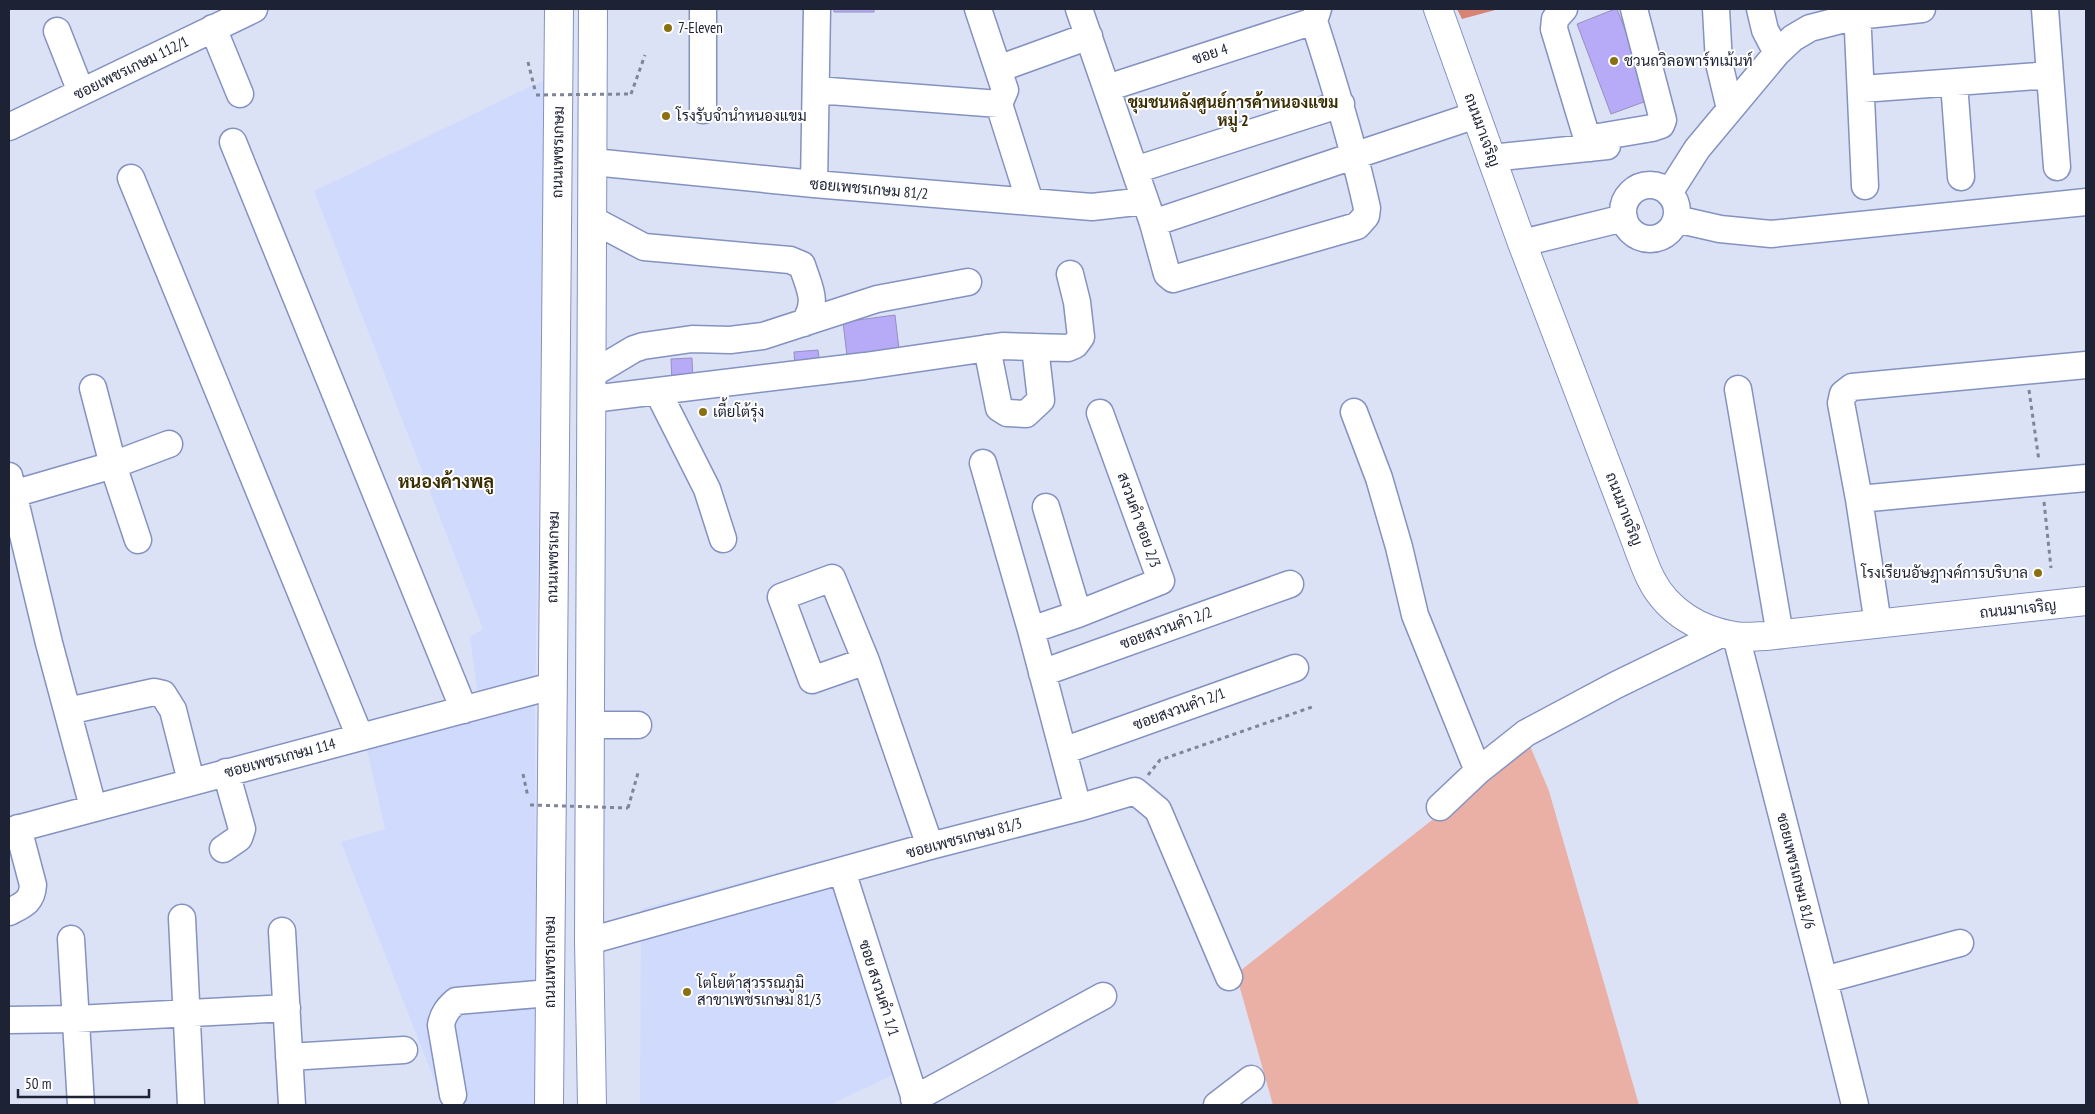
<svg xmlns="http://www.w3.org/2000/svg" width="2095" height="1114" font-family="'PT Sans Narrow',Sarabun,sans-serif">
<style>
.built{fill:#d0dafc}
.green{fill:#eab0a5}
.forest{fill:#d88474}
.building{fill:#b7aaf6;stroke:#978fbf}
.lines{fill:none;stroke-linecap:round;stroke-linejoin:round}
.minor-casing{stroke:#8492c0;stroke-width:29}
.major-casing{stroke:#8492c0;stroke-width:30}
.path{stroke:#7f8598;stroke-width:3;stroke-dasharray:4 4;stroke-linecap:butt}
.minor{stroke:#fff;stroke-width:26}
.major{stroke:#fff;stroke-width:28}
.path-bridge{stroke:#7f8598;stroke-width:3;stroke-dasharray:4 4;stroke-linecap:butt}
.poi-dot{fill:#8a7012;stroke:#fff;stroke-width:2}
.labels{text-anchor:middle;stroke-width:4;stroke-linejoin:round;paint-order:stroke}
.poi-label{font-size:15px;fill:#1d2234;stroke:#fff;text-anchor:start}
.street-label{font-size:15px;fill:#1d2234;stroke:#fff}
.neighbourhood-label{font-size:16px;font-weight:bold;fill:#3a2d02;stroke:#fff}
.quarter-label{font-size:18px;font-weight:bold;fill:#3a2d02;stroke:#fff}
</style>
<rect width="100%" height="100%" fill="#dce2f6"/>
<path class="built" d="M546 79 535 706 537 1105H444L341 842 385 829 367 750 481 719 470 637 483 629 314 191Z
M827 859 896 1073 830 1105H640L641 909Z"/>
<path class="green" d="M1528 741 1549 791 1639 1105H1273L1236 974 1436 817Z"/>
<path class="forest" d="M1457 9H1499L1462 19Z"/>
<path class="building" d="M834 9H874V12H834Z
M1615 9H1617L1652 99 1611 114 1577 24Z
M895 315 899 349 847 356 843 322Z
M818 350 820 365 795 367 794 352Z
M692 358 693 381 672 382 671 359Z"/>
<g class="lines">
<g class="minor-casing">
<path id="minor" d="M703 9V110
M978 9 1005 90 999 104 1030 202
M1079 9 1153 223 1167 274 1173 279 1357 226 1366 216 1367 208C1353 144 1334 83 1314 21L1318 9
M1564 9 1555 19 1554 29 1590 148
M1716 9 1719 63 1730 109
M1760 9 1765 30 1777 53
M1857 9 1865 186
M2045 9 2057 167
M213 28 240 94
M57 31 81 92
M998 69 1089 36
M1954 83 1961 177
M1107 88 1314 21
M1862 89 2050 75
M816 90 999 104
M9 127 254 9
M1587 139 1652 128 1661 125 1663 120 1634 9
M233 142 464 710
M1491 158 1607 146
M593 162 814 184 1092 207 1145 201
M1135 170 1341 104
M131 178 360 737
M814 184 817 9
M1623 212a27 27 0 1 1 54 0a27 27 0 1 1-54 0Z
M1669 193 1697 149 1777 53 1793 38 1810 28 1857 16 1922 9
M1676 219 1720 229 1771 234 2086 202
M593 220 644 247 790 260 802 265C809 288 819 301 804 323
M1153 223 1476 115
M1522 243 1624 218
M987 348 999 408 1007 413 1026 414 1041 400 1035 347
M592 374 634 349 643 346 692 339 730 340 763 336 877 299 968 282
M93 388 113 465 138 540
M1738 389 1780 635
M658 392 707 489 723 539
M592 399 865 366 1002 346 1068 348 1075 345 1081 337 1077 302 1070 274
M1354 412 1379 478 1399 547 1415 615 1478 771 1526 733 1616 685 1723 633
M983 463 1031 630 1078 808
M9 476 49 643 93 807
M13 494 113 465 169 444
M1859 499 2086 478
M1046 507 1078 614
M1878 624 1859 499 1841 403 1843 394 1852 387 2086 365
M1031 630 1078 614 1161 581 1100 413
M1736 636 1824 980 1855 1105
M866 661 812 680 781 597 832 578 866 661 930 846
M1042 673 1290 584
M68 711 154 692 163 694 173 710 191 781
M590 725H638
M1063 751 1295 668
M1440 807 1478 771
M9 831 552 686
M223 849 239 838 242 829 226 772
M842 871 917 1105
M9 912C23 905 32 902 33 885L18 828
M182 918 191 1105
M282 931 292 1105
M71 939 81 1105
M589 941 930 846 1078 808 1135 791 1158 810 1229 977
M1824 980 1960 943
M9 1020 76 1019 287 1008
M289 1057 404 1050
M453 1095 441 1025C443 1014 448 1008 456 1001L550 993
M914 1099 1103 996
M1217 1105 1251 1079"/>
</g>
<g class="major-casing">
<path id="major" d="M1438 9 1522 243 1635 539C1640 553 1645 567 1651 579 1667 611 1700 631 1735 636 1745 638 1756 636 1766 636L2086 601
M549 1105 559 9
M592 1105 589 941 593 9"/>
</g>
<path class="path" d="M528 62 535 90
M631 94 645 55
M2029 390 2039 461
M2044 502 2051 568
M523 774 528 797
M1148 775 1160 760 1312 707
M628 808 638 773"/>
<use href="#minor" class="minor"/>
<use href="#major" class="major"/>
<path class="path-bridge" d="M536 95 631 94
M530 805 628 808"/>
</g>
<g class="poi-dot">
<circle cx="668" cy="28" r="5"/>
<circle cx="1614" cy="61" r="5"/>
<circle cx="666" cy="116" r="5"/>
<circle cx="703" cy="412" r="5"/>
<circle cx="2038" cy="573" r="5"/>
<circle cx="687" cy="992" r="5"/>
</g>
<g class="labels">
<g class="poi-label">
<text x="678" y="33">7-Eleven</text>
<text x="1624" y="66">ชวนถวิลอพาร์ทเม้นท์</text>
<text x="676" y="121">โรงรับจำนำหนองแขม</text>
<text x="713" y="417">เตี้ยโต้รุ่ง</text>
<text x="2028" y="578" text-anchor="end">โรงเรียนอัษฎางค์การบริบาล</text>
<text x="697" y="988">โตโยต้าสุวรรณภูมิ<tspan x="697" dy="17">สาขาเพชรเกษม 81/3</tspan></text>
</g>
<g class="street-label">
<text transform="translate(1210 54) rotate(-18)" y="5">ซอย 4</text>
<text transform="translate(131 68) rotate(-26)" y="5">ซอยเพชรเกษม 112/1</text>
<text transform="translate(1482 130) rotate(70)" y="5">ถนนมาเจริญ</text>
<text transform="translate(558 152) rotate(-89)" y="5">ถนนเพชรเกษม</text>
<text transform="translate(869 189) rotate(5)" y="5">ซอยเพชรเกษม 81/2</text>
<text transform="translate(1624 509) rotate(69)" y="5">ถนนมาเจริญ</text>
<text transform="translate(1139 520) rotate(70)" y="5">สงวนคำ ซอย 2/3</text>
<text transform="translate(553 557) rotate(-89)" y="5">ถนนเพชรเกษม</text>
<text transform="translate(2018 609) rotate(-6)" y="5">ถนนมาเจริญ</text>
<text transform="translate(1166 628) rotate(-20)" y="5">ซอยสงวนคำ 2/2</text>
<text transform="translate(1179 709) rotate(-20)" y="5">ซอยสงวนคำ 2/1</text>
<text transform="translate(280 758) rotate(-15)" y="5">ซอยเพชรเกษม 114</text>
<text transform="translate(964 838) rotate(-15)" y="5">ซอยเพชรเกษม 81/3</text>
<text transform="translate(1796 871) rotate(76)" y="5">ซอยเพชรเกษม 81/6</text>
<text transform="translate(550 962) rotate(-90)" y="5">ถนนเพชรเกษม</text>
<text transform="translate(879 988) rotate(72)" y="5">ซอย สงวนคำ 1/1</text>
</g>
<g class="neighbourhood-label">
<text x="1233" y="108">ชุมชนหลังศูนย์การค้าหนองแขม<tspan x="1233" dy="18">หมู่ 2</tspan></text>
</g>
<g class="quarter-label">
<text x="446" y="488">หนองค้างพลู</text>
</g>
</g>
<rect width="2095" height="1114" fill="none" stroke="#1d2234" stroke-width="20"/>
<path d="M18 1089v8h131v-8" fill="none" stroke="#1d2234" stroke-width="2.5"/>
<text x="25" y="1089" font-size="15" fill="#1d2234" stroke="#ffffff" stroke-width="4" paint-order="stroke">50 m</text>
</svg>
